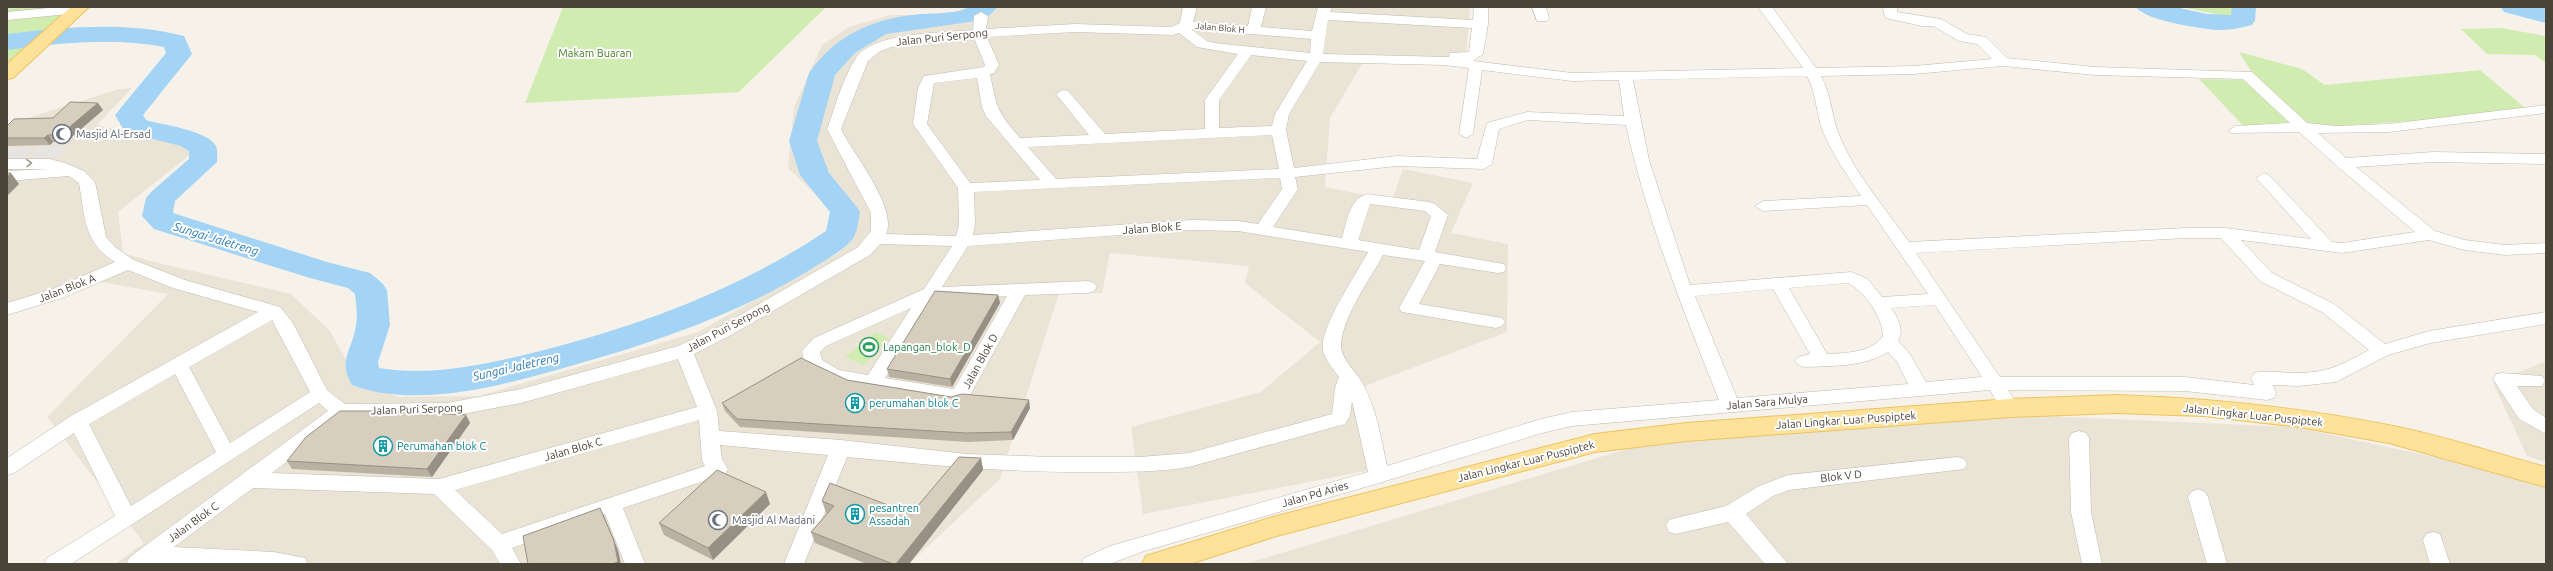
<svg xmlns="http://www.w3.org/2000/svg" width="2553" height="571" font-family="Ubuntu,sans-serif">
<style>
.residential{fill:#eae4d7}
.green{fill:#d1ecb0}
.parking{fill:#e7e5e1}
.lines{fill:none;stroke-linecap:round;stroke-linejoin:round}
.river{fill:#a3d3f5;fill-rule:evenodd}
.street-casing{stroke:#c2baab;stroke-width:1}
.primary-casing{stroke:#ecc361;stroke-width:2}
.street{fill:#fff;fill-rule:evenodd}
.primary{fill:#ffe299;fill-rule:evenodd}
.wall{fill:#bab1a3}
.shaded-wall{fill:#979085}
.building{fill:#d8cebe;stroke:#979085}
.oneway{stroke:#9b9891}
.labels{text-anchor:middle;stroke-width:4;stroke-linejoin:round;paint-order:stroke}
.far-street-label{font-size:9px;fill:#4a4337;stroke:#fff}
.street-label{font-size:11px;fill:#4a4337;stroke:#fff}
.park-label{font-size:11px;fill:#478125;stroke:#fff}
.worship-label{font-size:11px;fill:#5b616d;stroke:#fff;text-anchor:start}
.leisure-label{font-size:11px;fill:#27864d;stroke:#fff;text-anchor:start}
.culture-label{font-size:11px;fill:#0d838f;stroke:#fff;text-anchor:start}
.water-label{font-size:12px;font-style:italic;fill:#2679b6;stroke:#fff}
</style>
<rect width="100%" height="100%" fill="#f6f2e9"/>
<path class="residential" d="M965 7H1470L1466 58 1366 57 1330 118 1325 187 1392 200 1403 169 1473 183 1451 233 1508 244 1507 332 1365 386 1387 467 1143 514 1131 427 1261 392 1320 342 1245 283 1249 266 1110 253 1102 293H1059L1000 479 909 564H115L144 543 47 417 168 294 90 280 7 310V139L31 117 119 89 132 88 97 125 201 146 118 212 123 253 154 262 291 294 330 331 360 385 399 397 479 396 698 332 840 252 856 233 788 168 794 107 822 45 849 27 891 15H956Z
M2546 361V462L2527 456 2493 383Z
M2023 415 2294 427 2537 479 2546 482V564H1245L1630 448 1815 427Z"/>
<path class="green" d="M7 7H74L7 66Z
M563 7H826L739 92 525 103Z
M2182 7H2255V22Z
M2501 28 2546 36V63L2535 55 2487 54 2461 29Z
M2239 52 2302 69 2325 85 2480 70 2531 113 2249 132 2199 79 2257 80Z
M876 332 889 338 864 365 845 357Z"/>
<path class="parking" d="M69 146 58 157 27 158 38 147Z
M7 148H32L20 158H7Z"/>
<g class="lines">
<path class="river" d="M970 7H998L985 19 976 21 886 34 855 53 835 75 817 141 829 173 860 211C858 221 858 235 850 242 839 253 822 262 808 271 735 315 655 342 574 365 507 384 419 410 352 385 337 359 353 350 356 325 358 315 356 304 355 294L348 288 310 278 154 229 142 216 146 198 151 192 189 159V151L181 146 125 132 115 115 166 53 164 47C112 37 59 43 7 50V34C66 27 126 21 184 36L192 54 143 115 146 120C163 125 207 130 216 146 218 151 217 157 217 162L175 201 173 213 327 262 370 273 382 283 387 290 390 325 378 362 379 368C433 377 492 363 544 350 644 324 739 289 826 231L830 212 800 175 789 141 809 73C836 34 875 18 921 14 936 13 956 14 970 7Z
M2136 7H2175L2207 14 2231 15 2232 7H2256L2255 20 2252 25C2241 28 2230 30 2218 30 2201 29 2144 20 2136 7Z
M2501 7 2546 8V23L2504 12Z"/>
<g class="street-casing">
<path id="street" d="M59 7H84L86 9 79 13 7 20V12Z
M1183 7H1197L1193 22 1248 26 1252 7H1266L1261 27 1312 31 1318 7H1332L1330 12 1473 20 1474 7H1488V24L1483 54 1473 61 1572 73 1803 68 1758 7H1772L1816 68 1914 66 1992 59 1977 44 1959 41 1933 26H1922L1885 18 1883 7H1897V12L1941 19 1967 34 1986 37 2007 58 2095 67 2252 72 2307 123 2336 126 2389 124 2546 105V113L2389 132 2318 133 2346 158 2433 152 2546 154V164L2433 162 2356 167 2435 231 2465 240 2505 245 2546 243V253L2505 255 2464 250 2429 240 2342 253 2241 240 2272 273 2334 304 2385 344 2429 331 2546 312V324L2430 343 2388 355 2336 382 2299 386 2273 385 2276 393 2274 398 2267 400 2185 391 2008 390 2019 408 2017 413 2010 415 2003 413 1990 390 1572 426 1542 433 1379 483 1141 552 1110 564H1081L1084 558 1110 546 1368 472 1352 401 1350 416 1345 424 1189 467C1158 472 1126 472 1095 472 1012 473 930 465 847 457L804 564H784L828 455 720 445 722 459 728 469 725 474 623 508 645 564H625L605 514 512 548 521 564H500L492 550 434 494 253 488 174 547 274 552 305 558 308 564H126L129 558 142 548 328 411 319 403 71 564H44L47 558 115 516 74 433 14 473 7 475V458L71 416 258 312 173 288 128 270 65 297 7 315V303L53 289 115 262C83 242 85 217 79 183L69 176 7 181V171L49 169H7V159H50L65 163 84 171 95 182 106 237 116 248 134 260 185 280 280 307 293 323 327 390 345 404 447 403 521 389 678 346 721 326 858 247 871 231V213L827 129C835 108 843 77 856 58 873 32 943 33 973 30L974 16 981 12 988 16 986 29 1075 24 1171 27 1180 23ZM1328 20 1472 28 1469 52 1450 53 1449 57 1323 54ZM1191 29 1311 39 1310 53 1214 43 1207 41ZM1075 32 1173 35 1179 33 1197 47 1238 54 1205 100V129L1105 134 1068 91 1063 90 1056 94 1089 135 1020 138C997 111 997 109 990 74L994 73 999 65 987 37ZM974 38 985 65 984 67 924 76 918 88 913 124 958 188 959 224 956 236 886 234C898 208 853 154 841 129L868 61 879 52 891 47ZM1251 55 1307 61 1275 114 1272 126 1219 128V100ZM1320 62 1444 65 1469 68 1459 134 1466 138 1473 134 1482 70 1572 81 1619 80 1624 116 1527 112 1487 123 1477 159 1397 156 1294 168 1286 130 1289 114ZM2003 66 2095 75 2243 79 2290 123 2236 126 2229 130 2231 133 2299 132 2337 166 2415 232 2342 243 2332 242 2269 175 2264 173 2256 178 2259 181 2311 239 2225 228H2186L1909 242C1885 207 1853 172 1838 132 1831 113 1831 94 1821 76L1914 74ZM1807 76C1817 95 1816 114 1823 132 1833 155 1847 175 1861 196L1763 201 1755 206 1763 211 1867 205 1928 294 1882 297 1868 279 1851 272 1690 285 1649 160 1633 80ZM977 78 982 107 986 116 1040 180 970 183 927 124 934 83ZM1528 120 1626 125C1647 220 1683 310 1719 400L1572 412 1541 419 1387 466C1381 438 1377 410 1363 384 1357 372 1341 360 1341 345 1342 318 1370 279 1383 255L1425 261 1399 308 1402 312 1496 328 1502 326 1505 322 1502 318 1419 304 1440 264 1498 273 1504 272 1506 268 1504 264 1498 263 1435 252 1448 215 1435 204 1429 202 1367 194C1349 199 1347 222 1342 238L1273 227 1298 189 1295 177 1397 166 1484 169 1492 164 1499 129ZM1272 135 1279 169 1056 179 1028 147ZM1280 178 1282 189 1258 224 1238 221 1191 220 973 235 975 224 974 192ZM1370 204 1425 211 1431 216 1419 250 1358 240ZM1191 230 1238 231 1368 252C1357 273 1319 328 1323 350 1325 360 1333 369 1339 377L1335 388 1332 414 1189 453 1140 457H1054L967 454 841 440 719 431 717 411 694 354 733 334 870 255 880 244 952 246 924 289 814 338 802 351 804 363C818 386 923 398 953 404L968 399 1025 295 1088 293 1094 291 1097 287 1094 283 1088 281 942 287 968 246ZM2186 238H2221L2260 281 2322 312 2369 350C2343 364 2330 372 2300 373 2285 374 2268 369 2254 373L2251 378 2254 385 2185 377H2000L1916 253ZM1848 283C1866 293 1882 316 1883 336 1872 353 1845 353 1827 354L1789 288ZM1773 289 1810 354 1798 357 1795 361 1798 365 1804 367C1832 366 1864 367 1888 352L1897 362 1908 384 1737 398 1695 296ZM1007 296 954 389 885 378 935 298ZM1935 305 1982 377 1926 382 1910 354 1898 341C1905 330 1897 317 1891 308ZM911 308 868 375 839 370 822 360 820 352 826 346ZM272 320 310 392 230 443 189 367ZM678 359 697 407 439 479 272 473 345 418 447 417 521 403ZM175 374 216 452 131 506 89 424ZM699 420 702 460 705 466 502 534 455 490Z
M1532 7H1546L1549 18 1547 21H1537Z
M2502 373 2542 376 2545 381 2542 386H2517L2533 409 2546 418V434L2519 419 2493 379 2496 374Z
M2079 431 2086 433 2089 438 2091 512 2102 564H2082L2071 512 2069 438 2072 433Z
M1957 457 1964 459 1967 464 1964 469 1789 490 1773 496 1746 514 1788 564H1765L1728 522 1676 534 1669 532 1666 526 1669 520 1676 518 1726 506 1759 486 1788 475Z
M2198 489 2205 492 2208 497 2227 564H2207L2188 497 2191 492Z
M2433 532 2440 534 2450 564H2430L2423 540 2426 534Z"/>
</g>
<g class="primary-casing">
<path id="primary" d="M71 7H89L13 78 7 79V64Z
M2116 395C2208 398 2297 407 2388 425 2441 435 2494 453 2546 467V487L2389 443 2299 427 2204 416 2116 413 2010 417 1686 441 1595 452 1273 537 1190 564H1142L1146 556 1273 517 1595 434 1686 423 2010 399Z"/>
</g>
<use href="#street" class="street"/>
<use href="#primary" class="primary"/>
</g>
<path class="wall" d="M103 110 66 142H53L50 145 7 146V126Z
M998 295 1000 303 952 387 889 377 887 369Z
M847 380 951 397 1030 408 1013 440 968 442 740 427 725 411 722 403Z
M466 415 470 423 432 477 292 469 287 461Z
M981 458 983 470 909 564H867L815 543 811 532 827 513H826L822 501 911 514Z
M770 504 713 560 664 535 659 523Z"/>
<path class="shaded-wall" d="M98 103 103 110 66 142 60 135Z
M48 135 53 142 50 145 44 138Z
M11 173 19 184 7 196V177Z
M998 295 1000 303 952 387 950 379Z
M1029 400 1030 408 1013 440 1011 432Z
M466 415 470 423 432 477 427 469Z
M981 458 983 470 909 564H896Z
M766 492 770 504 713 560 708 548Z
M600 508 604 516 618 550 621 564H612Z"/>
<path class="building" d="M70 102 98 103 60 135H48L44 138H7V126L14 119 53 118Z
M7 173H11L7 177Z
M935 291 998 295 950 379 887 369Z
M801 358 847 380 951 397 962 394 1029 400 1011 432 966 433 737 419 722 403Z
M340 411H397L466 415 427 469 287 461 306 437Z
M959 457 981 458 896 564H893L811 532 834 506 822 501 830 483 911 514Z
M717 470 766 492 708 548 659 523Z
M600 508 614 541 618 562 612 564H528L523 536Z"/>
<defs><path id="oneway-chevron" d="M-2-3.5L2.5 0L-2 3.5" fill="none" stroke-width="1.6" stroke-linecap="round" stroke-linejoin="round"/></defs>
<use class="oneway" href="#oneway-chevron" transform="translate(29 163) rotate(-1)"/>
<defs>
<g id="mosque-ring" transform="scale(1)"><circle r="9.5" fill="#fff" stroke="#6b7280" stroke-width="1.5"/><path d="M3.5-4.9A6 6 0 1 0 3.5 4.9A5 5 0 1 1 3.5-4.9Z" fill="#6b7280"/></g>
<g id="stadium-ring" transform="scale(1)"><circle r="9.5" fill="#fff" stroke="#2e9e5b" stroke-width="1.5"/><path d="M0-5a6.5 5 0 1 0 0 10a6.5 5 0 1 0 0-10ZM-3.5-1.8h7v3.6h-7Z" fill="#2e9e5b"/></g>
<g id="building-ring" transform="scale(1)"><circle r="9.5" fill="#fff" stroke="#0f9aa8" stroke-width="1.5"/><path d="M-4-6H4V6H1V3H-1V6H-4ZM-2.5-4.3h1.7v1.8h-1.7ZM.8-4.3h1.7v1.8H.8ZM-2.5-1h1.7V.8h-1.7ZM.8-1h1.7V.8H.8Z" fill="#0f9aa8"/></g>
</defs>
<g fill-rule="evenodd">
<use href="#mosque-ring" x="62" y="134"/>
<use href="#stadium-ring" x="869" y="347"/>
<use href="#building-ring" x="855" y="403"/>
<use href="#building-ring" x="383" y="446"/>
<use href="#building-ring" x="855" y="514"/>
<use href="#mosque-ring" x="718" y="520"/>
</g>
<g class="labels">
<g class="far-street-label">
<text transform="translate(1220 28) rotate(5)" y="3">Jalan Blok H</text>
</g>
<g class="street-label">
<text transform="translate(942 37) rotate(-6)" y="4">Jalan Puri Serpong</text>
<text transform="translate(1152 228) rotate(-4)" y="4">Jalan Blok E</text>
<text transform="translate(67 288) rotate(-21)" y="4">Jalan Blok A</text>
<text transform="translate(728 327) rotate(-28)" y="4">Jalan Puri Serpong</text>
<text transform="translate(980 361) rotate(-61)" y="4">Jalan Blok D</text>
<text transform="translate(1767 402) rotate(-5)" y="4">Jalan Sara Mulya</text>
<text transform="translate(417 409) rotate(-2)" y="4">Jalan Puri Serpong</text>
<text transform="translate(2253 415) rotate(6)" y="4">Jalan Lingkar Luar Puspiptek</text>
<text transform="translate(1846 420) rotate(-4)" y="4">Jalan Lingkar Luar Puspiptek</text>
<text transform="translate(573 449) rotate(-16)" y="4">Jalan Blok C</text>
<text transform="translate(1526 461) rotate(-14)" y="4">Jalan Lingkar Luar Puspiptek</text>
<text transform="translate(1841 476) rotate(-6)" y="4">Blok V D</text>
<text transform="translate(1315 494) rotate(-16)" y="4">Jalan Pd Aries</text>
<text transform="translate(193 522) rotate(-36)" y="4">Jalan Blok C</text>
</g>
<g class="park-label">
<text x="595" y="57">Makam Buaran</text>
</g>
<g class="worship-label">
<text x="76" y="138">Masjid Al-Ersad</text>
<text x="732" y="524">Masjid Al Madani</text>
</g>
<g class="leisure-label">
<text x="883" y="351">Lapangan_blok_D</text>
</g>
<g class="culture-label">
<text x="869" y="407">perumahan blok C</text>
<text x="397" y="450">Perumahan blok C</text>
<text x="869" y="512">pesantren<tspan x="869" dy="13">Assadah</tspan></text>
</g>
<g class="water-label">
<text transform="translate(216 239) rotate(17)" y="4">Sungai Jaletreng</text>
<text transform="translate(516 367) rotate(-13)" y="4">Sungai Jaletreng</text>
</g>
</g>
<rect width="2553" height="571" fill="none" stroke="#4a4337" stroke-width="16"/>
</svg>
